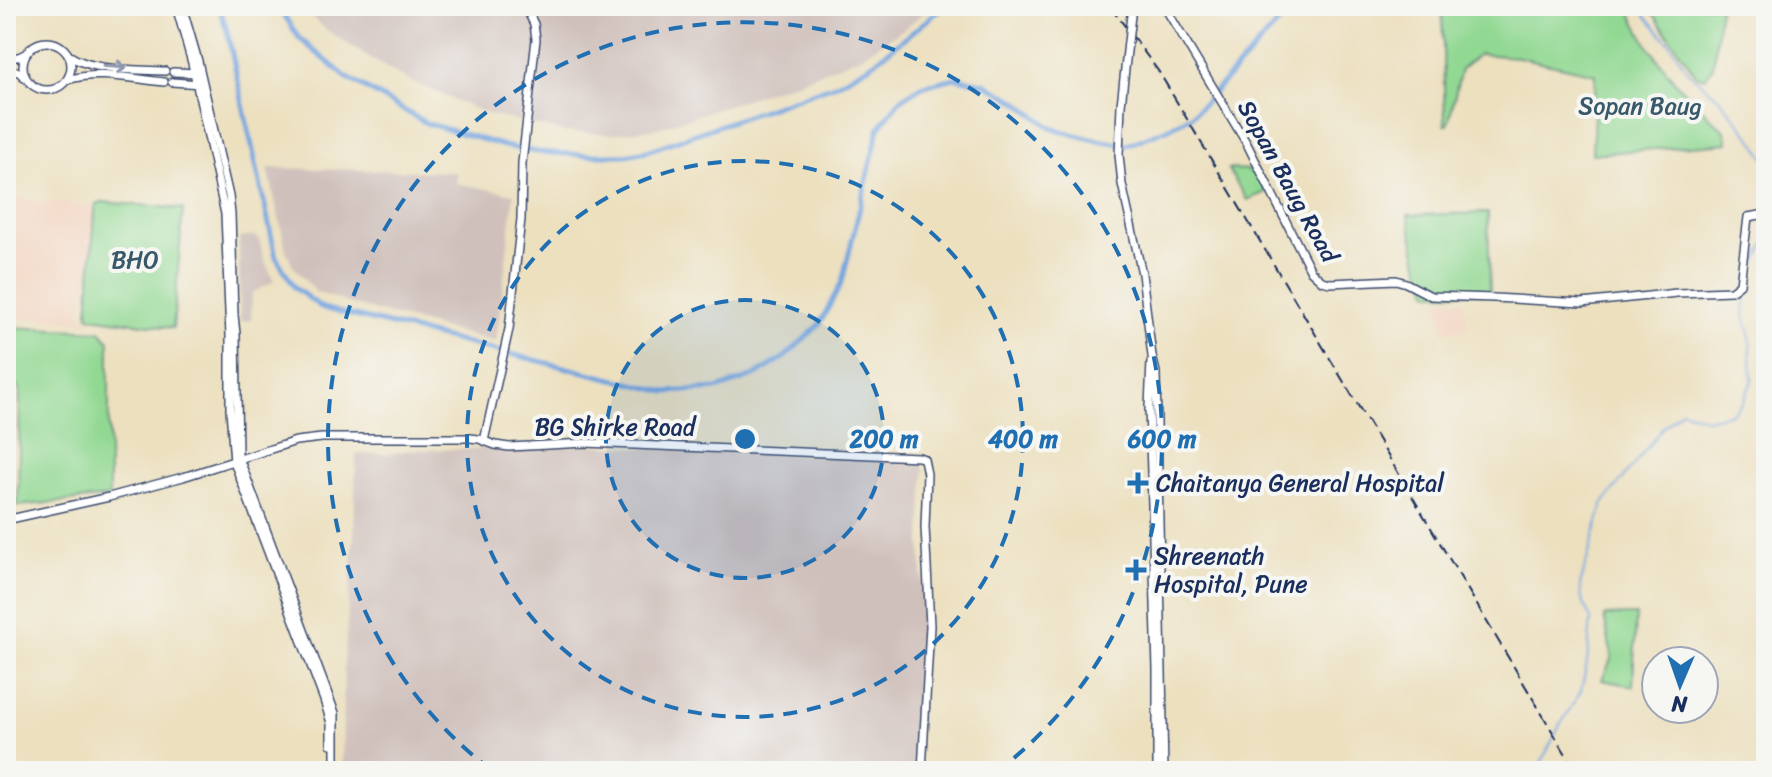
<svg xmlns="http://www.w3.org/2000/svg" width="1772" height="777" font-family="Sriracha,sans-serif">
<style>
.built{fill:#f3d4bf}
.industrial{fill:#cfc0bb}
.green{fill:#91d892;stroke:#568478;stroke-width:2}
.lines{fill:none;stroke-linecap:round;stroke-linejoin:round}
.stream{stroke:#76a5df;stroke-width:2}
.canal{stroke:#76a5df;stroke-width:5}
.secondary-casing{stroke:#3a4a6d;stroke-width:10}
.secondary{stroke:#fff;stroke-width:7}
.rail{stroke:#1b2f5e;stroke-width:2;stroke-dasharray:12 6;stroke-linecap:butt}
.secondary-bridge-casing{stroke:#3a4a6d;stroke-width:10;stroke-linecap:butt}
.secondary-bridge{stroke:#fff;stroke-width:7}
.oneway{stroke:#8d97ae}
.ring{fill:none;stroke:#1f6fb2;stroke-width:4;stroke-dasharray:14 10}
.poi-dot{fill:#1f6fb2;stroke:#f6f6f2;stroke-width:3}
.labels{text-anchor:middle;stroke-width:8;stroke-linejoin:round;paint-order:stroke}
.park-label{font-size:24px;fill:#38596b;stroke:#f6f6f2}
.street-label{font-size:24px;fill:#1b2f5e;stroke:#f6f6f2}
.poi-label{font-size:24px;fill:#1b2f5e;stroke:#f6f6f2;text-anchor:start}
.centre{fill:#1f6fb2;stroke:#f6f6f2;stroke-width:4}
.ring-label{font-size:24px;text-anchor:middle;font-weight:bold;fill:#1f6fb2;stroke:#f6f6f2;stroke-width:8;stroke-linejoin:round;paint-order:stroke}
</style>
<rect width="100%" height="100%" fill="#f6f6f2"/>
<filter id="ink" filterUnits="userSpaceOnUse"><feTurbulence type="fractalNoise" baseFrequency=".0125" numOctaves="2"/><feDisplacementMap in="SourceGraphic" scale="16" xChannelSelector="R" yChannelSelector="G"/><feConvolveMatrix kernelMatrix="1 2 1 2 8 2 1 2 1" color-interpolation-filters="sRGB"/></filter>
<filter id="wash" filterUnits="userSpaceOnUse"><feTurbulence type="fractalNoise" baseFrequency=".006" numOctaves="4" result="noise"/><feDisplacementMap in="SourceGraphic" scale="32" xChannelSelector="R" yChannelSelector="G"/><feGaussianBlur stdDeviation="1.8" result="paint"/><feColorMatrix in="noise" values="0 0 0 0 0 0 0 0 0 0 0 0 0 0 0 0 0 1.4 0 .05"/><feComposite in="paint" operator="in"/></filter>
<g filter="url(#wash)">
<rect width="100%" height="100%" fill="#ece0bf"/>
<path class="built" d="M6 198 99 206 102 208 80 314 92 321 90 322 6 317Z
M1437 300H1463L1468 329 1444 332Z"/>
<path class="industrial" d="M302 6H932L905 28 861 56 797 82 658 128 612 134 565 132 490 115 412 82 369 58 328 31 307 13Z
M268 168 456 172V183L514 194 496 342 354 305 316 292 293 266 286 250Z
M255 236 259 239 264 259 274 281 252 293 251 320 240 321 239 238Z
M588 445 913 461 922 465 924 469 921 540 924 628 918 771H342L344 663 354 535 356 454H388L410 450 537 448Z"/>
<path class="green" d="M1442 6H1627L1648 46 1680 88 1725 131 1728 143 1592 154 1596 74 1518 57 1479 54 1461 69 1448 125H1445Z
M1648 6H1720L1713 67 1705 78 1696 75Z
M1228 169 1255 170 1266 192 1247 200Z
M103 202 183 209 173 328 91 317 88 314 95 210 96 204Z
M1488 213 1490 293H1431L1428 291 1418 263 1408 215Z
M6 327 100 331 109 341V497L18 506 20 389 6 373Z
M1636 615 1633 686 1602 680 1612 657 1604 616Z"/>
<g class="lines">
<path class="stream" d="M1641 6 1647 17 1671 45 1688 72 1720 99 1750 136 1766 160
M1537 771 1559 727 1581 691 1587 663 1591 619 1583 604 1580 585 1603 504 1664 426 1682 410 1707 419 1732 413 1743 402 1752 381 1750 334 1744 315 1746 290 1753 268 1766 242"/>
<path class="canal" d="M219 6 227 31 276 257 295 288 322 308 666 392 717 389 754 376 785 357 819 325 842 282 879 128 901 99 922 86 955 78 984 83 1018 102 1051 128 1091 139 1127 145 1167 129 1193 115 1294 6
M278 6 299 38 346 77 426 123 504 146 537 152 584 155H625L647 151 837 84 872 64 945 6"/>
</g>
</g>
<g filter="url(#ink)">
<g class="lines">
<g class="secondary-casing">
<path id="secondary" d="M176 6 192 63 225 214 230 336V409L234 462 324 700 331 723V744
M182 6 198 61 229 196 231 214 234 315 236 334 238 455 335 713V771
M1164 6 1247 144 1311 271 1322 281 1330 283 1396 280 1406 283 1431 296 1494 298 1582 303 1677 293 1731 291 1740 284 1748 217 1766 214
M23 66a24 24 0 1 1 48 0a24 24 0 1 1-48 0Z
M70 56C94 72 136 69 165 71
M6 57H19L27 53
M6 69 19 72 24 77
M173 72 199 73
M67 80C97 70 133 79 164 82
M172 82 201 84
M1152 356 1156 372 1164 771
M1151 362 1149 407 1157 669V771
M484 441 509 329 521 219 522 163 536 39 534 24 525 6
M6 520 109 497 183 477 296 441 322 438H470L479 439 495 445 509 447 586 443 919 457 924 459 927 474 925 527 930 626 922 771"/>
</g>
<use href="#secondary" class="secondary"/>
<path class="rail" d="M1110 6 1159 72 1576 771"/>
<g class="secondary-bridge-casing">
<path id="secondary-bridge" d="M1132 6 1121 105 1119 155 1122 184 1142 274 1152 356"/>
</g>
<use href="#secondary-bridge" class="secondary-bridge"/>
</g>
<defs><path id="oneway-shaft" d="M-6 0H5M1.5-3L5.5 0L1.5 3" fill="none" stroke-width="1.6" stroke-linecap="round" stroke-linejoin="round" transform="scale(2)"/></defs>
<use class="oneway" href="#oneway-shaft" transform="translate(115 67) rotate(4)"/>
</g>
<circle cx="745" cy="439" r="139" fill="#1f6fb2" fill-opacity=".12"/>
<g class="ring">
<circle cx="745" cy="439" r="139"/>
<circle cx="745" cy="439" r="278"/>
<path d="M491 770A417 417 0 1 1 999 770"/>
</g>
<g class="poi-dot">
<path d="M1134 471h8v8h8v8h-8v8h-8v-8h-8v-8h8z"/>
<path d="M1132 558h8v8h8v8h-8v8h-8v-8h-8v-8h8z"/>
</g>
<g class="labels">
<g class="park-label">
<text x="1640" y="114">Sopan Baug</text>
<text x="135" y="268">BHO</text>
</g>
<g class="street-label">
<text transform="translate(1288 181) rotate(61)" y="8">Sopan Baug Road</text>
<text x="615" y="435">BG Shirke Road</text>
</g>
<g class="poi-label">
<text x="1156" y="491">Chaitanya General Hospital</text>
<text x="1154" y="564">Shreenath<tspan x="1154" dy="28">Hospital, Pune</tspan></text>
</g>
</g>
<circle cx="745" cy="439" r="12" class="centre"/>
<g class="ring-label">
<text x="884" y="447">200 m</text>
<text x="1023" y="447">400 m</text>
<text x="1162" y="447">600 m</text>
</g>
<rect width="1772" height="777" fill="none" stroke="#f6f6f2" stroke-width="32"/>
<g transform="translate(1680 685) rotate(182)"><circle r="38" fill="#f6f6f2" stroke="#9ea6b7" stroke-width="2"/>
<path d="M0-6L14 30L0 20L-14 30Z" fill="#1f6fb2"/>
<text y="-12" font-size="22" font-weight="bold" text-anchor="middle" fill="#1b2f5e">N</text>
</g>
</svg>
